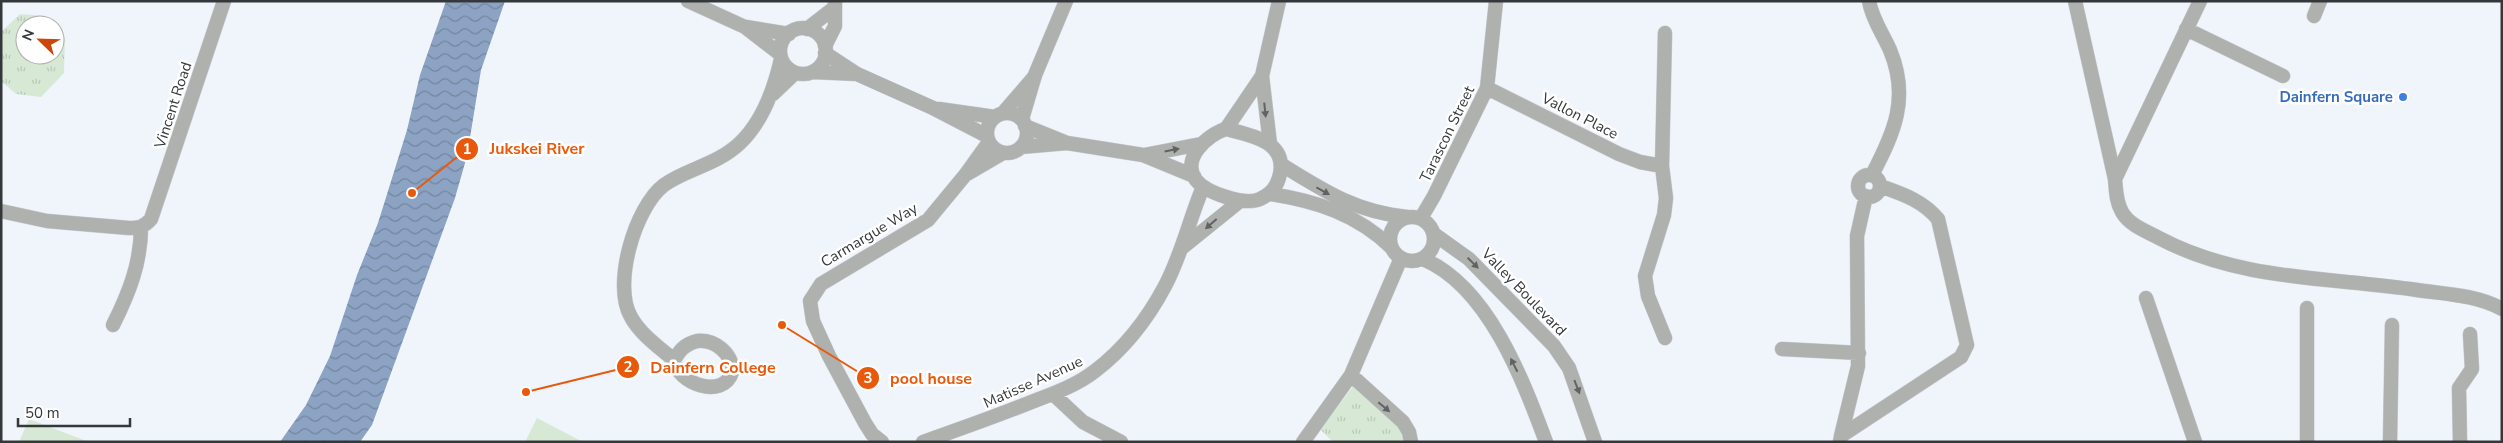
<svg xmlns="http://www.w3.org/2000/svg" width="2503" height="443" font-family="'Nunito Sans',sans-serif">
<style>
.grass{fill:url(#grass-tufts)}
.pitch{fill:#d7e9d4}
.water{fill:url(#water-waves)}
.lines{fill:none;stroke-linecap:round;stroke-linejoin:round}
.minor-casing{stroke:#cacfd4;stroke-width:15}
.tertiary-casing{stroke:#cacfd4;stroke-width:15}
.minor{stroke:#afb1ae;stroke-width:14}
.tertiary{stroke:#afb1ae;stroke-width:14}
.oneway{fill:#606263}
.shop-dot{fill:#3f7fe0;stroke:#fff;stroke-width:2}
.labels{text-anchor:middle;stroke-width:5;stroke-linejoin:round;paint-order:stroke}
.shop-label{font-size:15px;font-weight:bold;fill:#366cbe;stroke:#fff;text-anchor:end}
.street-label{font-size:15px;fill:#35383a;stroke:#fff}
.leader{fill:none;stroke:#e8590c;stroke-width:2}
.callout-dot{fill:#e8590c;stroke:#fff;stroke-width:2}
.mark-label{font-size:15px;text-anchor:middle;font-weight:bold;fill:#fff}
.callout-label{font-size:16px;text-anchor:middle;font-weight:bold;fill:#e8590c;stroke:#fff;stroke-width:5;stroke-linejoin:round;paint-order:stroke}
</style>
<defs>
<pattern id="grass-tufts" width="24" height="20" patternUnits="userSpaceOnUse" patternTransform="scale(1.25)"><rect width="24" height="20" fill="#d7e9d4"/><path d="M3 7l-1-3M5 7V3M7 7l1-3M15 17l-1-3M17 17v-4M19 17l1-3" fill="none" stroke="#b9c9b7"/></pattern>
<pattern id="water-waves" width="16" height="10" patternUnits="userSpaceOnUse" patternTransform="scale(1.25)"><rect width="16" height="10" fill="#8ca3c3"/><path d="M0 5q4-4 8 0t8 0" fill="none" stroke="#73869f"/></pattern>
</defs>
<rect width="100%" height="100%" fill="#eff5fb"/>
<path class="grass" d="M20 14 45 16 53 25H25V55H55V27L65 37 64 73 41 97 16 94 1 81V32Z
M1355 384 1381 401 1410 442H1333L1320 429Z"/>
<path class="pitch" d="M537 418 583 442H525Z
M29 419 89 442H19Z"/>
<path class="water" d="M446 1H505L481 70 467 156 455 198 372 425 360 442H280L306 405 330 356 357 275 378 223 407 130 420 75Z"/>
<g class="lines">
<g class="minor-casing">
<path id="minor" d="M1869 1C1872 19 1883 34 1890 50 1910 98 1894 133 1872 175
M2075 1 2115 179C2116 190 2116 202 2122 212 2129 225 2146 231 2159 238 2240 281 2329 277 2417 290 2445 294 2477 295 2502 309
M2314 16 2320 1
M807 29 834 8
M2186 29 2283 76
M825 46 835 26V1
M1487 88 1619 154 1640 162 1662 166
M773 94 795 73
M1003 113 1035 76
M1022 119 1035 75 1066 1
M1226 129 1262 76
M1270 144 1262 76 1279 1
M967 174 1003 153
M1858 186a11 11 0 1 1 22 0a11 11 0 1 1-22 0Z
M2115 179 2200 1
M1 211 47 221 129 228C139 228 144 227 151 219L224 1
M1421 218 1434 196 1487 88 1496 1
M1183 247 1240 201
M2146 298 2195 442
M2307 308V442
M113 325C129 293 141 263 141 227
M1665 338 1648 296 1645 276 1664 215 1666 198 1662 166 1665 33
M697 341C714 339 733 353 732 372 724 400 677 384 674 360 680 350 685 344 697 341Z
M1782 349 1859 353
M674 360C660 348 640 334 631 317 612 285 635 207 664 185 686 169 717 165 740 143 763 121 774 90 781 59
M1351 375 1403 422 1409 432 1411 442
M1053 394 1083 422 1121 442
M1841 436 1858 366 1857 236 1866 196
M882 442 872 434 865 423 829 356 813 321 810 301 821 284 928 220 966 174 989 142
M923 442C960 429 997 416 1034 401 1055 393 1077 385 1095 371 1124 349 1148 318 1165 286 1182 254 1189 220 1203 187
M1303 442 1351 375 1401 258
M1840 442 1841 436 1961 357 1967 345 1938 219C1922 200 1902 194 1880 186
M2390 442 2392 325
M2460 442 2459 388 2472 369 2470 334"/>
</g>
<g class="tertiary-casing">
<path id="tertiary" d="M688 1 745 27 780 54
M746 27 789 34
M780 51a23 23 0 1 1 46 0a23 23 0 1 1-46 0Z
M825 53 857 74 933 108 987 136
M812 72 857 74
M939 109 995 117
M987 133a20 20 0 1 1 40 0a20 20 0 1 1-40 0Z
M1025 126 1067 143 1143 155 1194 176
M1226 129C1250 135 1287 141 1280 174 1277 187 1272 193 1260 199 1245 206 1206 193 1196 180 1180 159 1208 134 1226 129Z
M1021 147 1067 143
M1144 155 1201 144
M1282 165C1324 191 1356 212 1407 217
M1270 194C1316 201 1357 214 1392 248
M1390 239a22 22 0 1 1 44 0a22 22 0 1 1-44 0Z
M1434 234 1469 259 1554 346 1569 368 1595 442
M1423 259C1488 286 1523 380 1546 442"/>
</g>
<use href="#minor" class="minor"/>
<use href="#tertiary" class="tertiary"/>
</g>
<defs><path id="oneway-solid" d="M-6-.8H1V-3.2L6.5 0L1 3.2V.8H-6Z" transform="scale(1.25)"/></defs>
<g class="oneway">
<use href="#oneway-solid" transform="translate(1265 110) rotate(84)"/>
<use href="#oneway-solid" transform="translate(1172 150) rotate(-11)"/>
<use href="#oneway-solid" transform="translate(1323 191) rotate(29)"/>
<use href="#oneway-solid" transform="translate(1211 224) rotate(139)"/>
<use href="#oneway-solid" transform="translate(1473 263) rotate(44)"/>
<use href="#oneway-solid" transform="translate(1514 365) rotate(-117)"/>
<use href="#oneway-solid" transform="translate(1577 387) rotate(69)"/>
<use href="#oneway-solid" transform="translate(1384 407) rotate(40)"/>
</g>
<circle class="shop-dot" cx="2403" cy="97" r="5"/>
<g class="labels">
<g class="shop-label">
<text x="2393" y="102">Dainfern Square</text>
</g>
<g class="street-label">
<text transform="translate(173 105) rotate(-72)" y="5">Vincent Road</text>
<text transform="translate(1580 116) rotate(27)" y="5">Vallon Place</text>
<text transform="translate(1447 134) rotate(-64)" y="5">Tarascon Street</text>
<text transform="translate(869 235) rotate(-31)" y="5">Carmargue Way</text>
<text transform="translate(1524 292) rotate(46)" y="5">Valley Boulevard</text>
<text transform="translate(1033 382) rotate(-24)" y="5">Matisse Avenue</text>
</g>
</g>
<path class="leader" d="M412 193L467 149M526 392L628 367M782 325L868 378"/>
<g class="callout-dot">
<circle cx="412" cy="193" r="5"/>
<circle cx="526" cy="392" r="5"/>
<circle cx="782" cy="325" r="5"/>
<circle cx="467" cy="149" r="12"/>
<circle cx="628" cy="367" r="12"/>
<circle cx="868" cy="378" r="12"/>
</g>
<g class="mark-label">
<text x="467" y="154">1</text>
<text x="628" y="372">2</text>
<text x="868" y="383">3</text>
</g>
<g class="callout-label">
<text x="537" y="154">Jukskei River</text>
<text x="713" y="373">Dainfern College</text>
<text x="931" y="384">pool house</text>
</g>
<rect width="2503" height="443" fill="none" stroke="#35383a" stroke-width="5"/>
<g transform="translate(40 40) rotate(293)"><circle r="24" fill="#ffffff" stroke="#aeafb0"/>
<path d="M0-4L9 19L0 12L-9 19Z" fill="#cc4609"/>
<text y="-8" font-size="14" font-weight="bold" text-anchor="middle" fill="#35383a">N</text>
</g>
<path d="M18 418v8h112v-8" fill="none" stroke="#35383a" stroke-width="2.5"/>
<text x="25" y="418" font-size="15" fill="#35383a" stroke="#ffffff" stroke-width="4" paint-order="stroke">50 m</text>
</svg>
